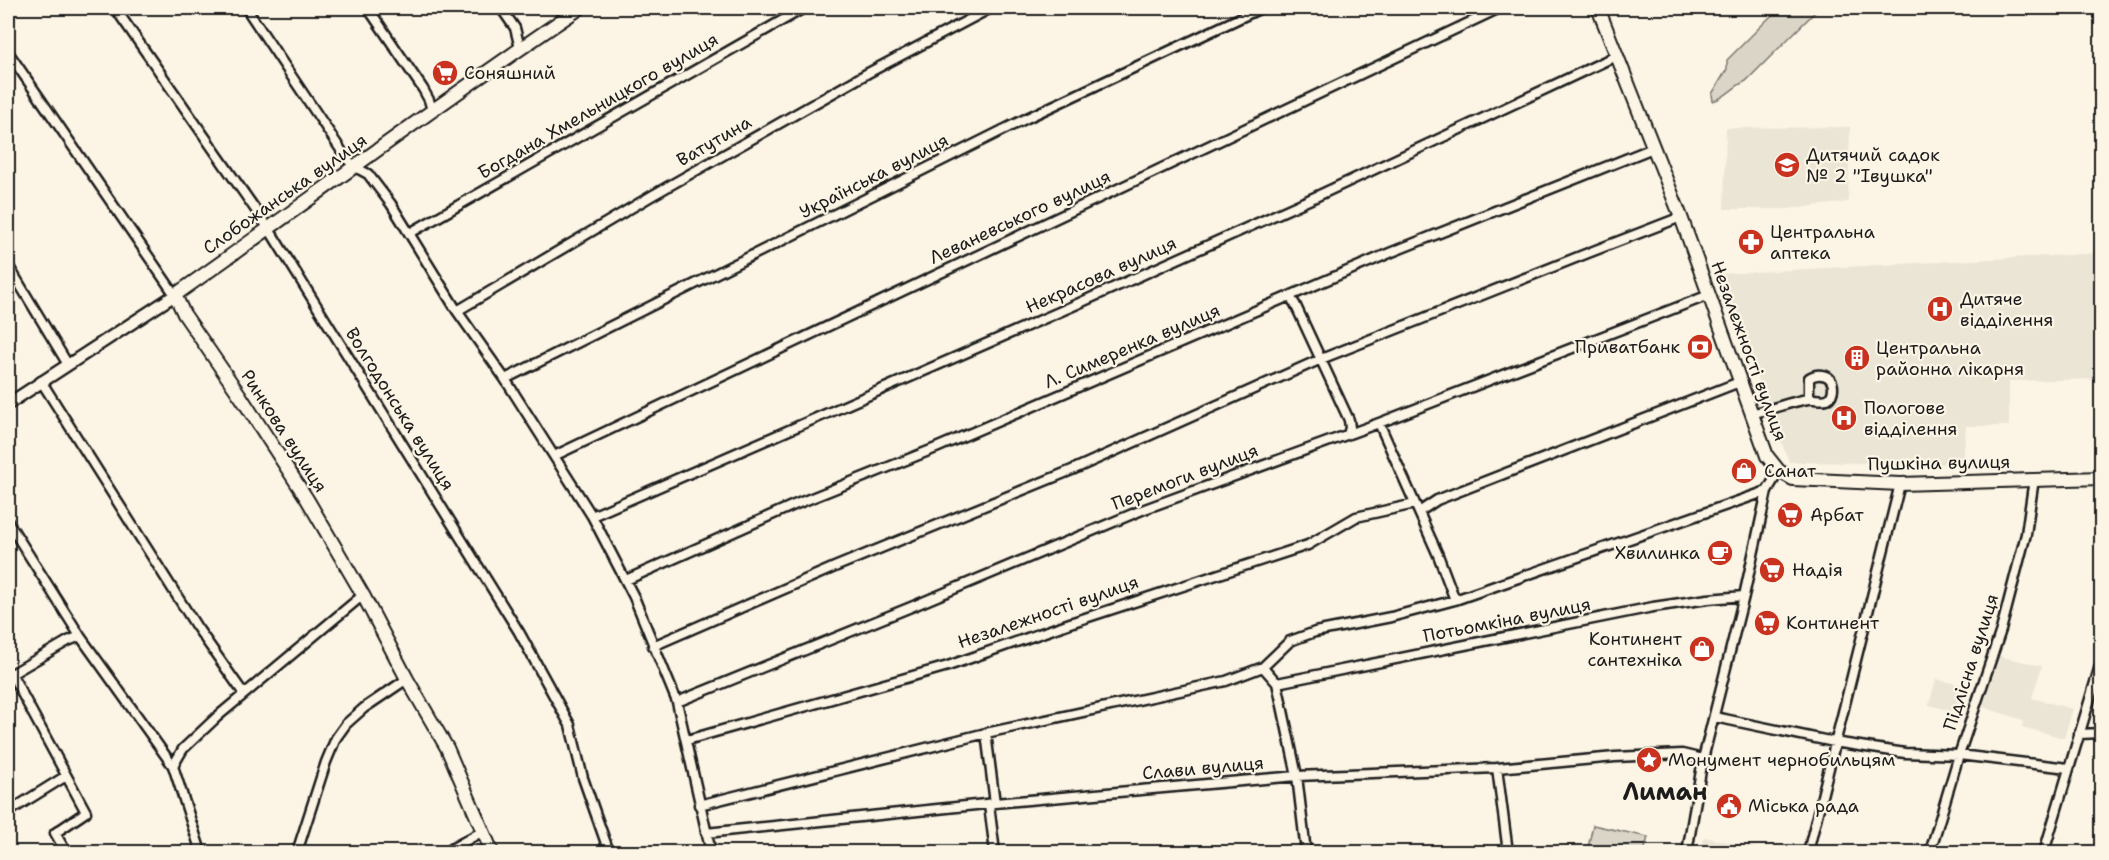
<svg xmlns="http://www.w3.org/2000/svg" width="2109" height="860" font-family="'Shantell Sans',sans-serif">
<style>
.built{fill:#ebe5d6}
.green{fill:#dbd5c8;stroke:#7c7872;stroke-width:1.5}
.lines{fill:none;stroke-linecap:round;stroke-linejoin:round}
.minor-casing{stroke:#1c1c1c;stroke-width:13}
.tertiary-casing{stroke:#1c1c1c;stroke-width:15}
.secondary-casing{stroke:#1c1c1c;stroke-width:16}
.minor{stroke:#fcf5e5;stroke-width:8}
.tertiary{stroke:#fcf5e5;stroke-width:10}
.secondary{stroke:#fcf5e5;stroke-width:12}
.labels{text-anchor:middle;stroke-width:4.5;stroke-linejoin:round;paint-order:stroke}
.poi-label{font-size:18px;fill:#1c1c1c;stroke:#fcf5e5;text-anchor:start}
.street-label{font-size:18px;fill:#1c1c1c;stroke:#fcf5e5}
.district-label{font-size:24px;font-weight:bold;fill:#1c1c1c;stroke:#fcf5e5}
</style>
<rect width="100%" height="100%" fill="#fcf5e5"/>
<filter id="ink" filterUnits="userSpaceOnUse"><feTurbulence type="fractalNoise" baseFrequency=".0167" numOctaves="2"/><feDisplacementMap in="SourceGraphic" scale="12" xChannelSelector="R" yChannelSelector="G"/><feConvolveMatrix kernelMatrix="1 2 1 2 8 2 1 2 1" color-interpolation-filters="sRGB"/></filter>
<g filter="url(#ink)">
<path class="built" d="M1850 127 1848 202 1787 209H1724L1726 128Z
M2101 253V379L2009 381V426H1966L1963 464 1789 462 1718 274Z
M1999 656 2042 666 2032 698 2073 709 2064 738 2022 727 2023 720 1983 707Z
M1936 679 1968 687 1960 713 1929 705Z
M1704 837 1775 852H1701Z"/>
<path class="green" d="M1779 8H1819L1746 81C1732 87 1727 97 1713 101L1712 94 1727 69V60Z
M1593 825 1648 837 1644 852H1587Z"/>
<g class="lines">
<g class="minor-casing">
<path id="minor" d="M115 8 269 229 519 632 570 725 583 778 609 852
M246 8 347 159 355 167 368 174 391 204 457 311 505 379 592 516 634 597 677 702 711 852
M368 8 423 89 429 100 432 110
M501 8 515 28 520 48
M8 52 175 295
M410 233 804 8
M8 265 67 363
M1290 297 1295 304 1349 420 1350 428 1348 434
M457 311 653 195 868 73 991 8
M505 379 1027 118 1261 8
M41 381 196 626 244 694
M1753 413C1771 410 1789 402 1808 399 1814 398 1821 401 1827 399 1831 398 1833 392 1833 388 1833 374 1818 372 1809 378V399
M1379 423 1438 555 1455 600
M554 456 1500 8
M1419 512 1437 500 1742 381
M592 516 1075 305 1313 198 1618 55
M8 522 80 636 173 766 201 852
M626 580 794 505 936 448 1392 252 1653 148
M653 646 837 566 1072 470 1321 359 1588 253 1681 217
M1263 667 1277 683 1281 701 1297 776 1306 852
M11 673 86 812 55 833 66 852
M8 676 68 641 80 636
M1277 683 1653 607 1708 599 1744 596
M677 702 911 607 1142 510 1379 423 1709 295
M1715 717 1834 742 1905 753 1959 755 2068 768
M986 733 995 803
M2079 734 2102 733
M687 740 948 666 1070 623 1308 545 1356 517 1415 504
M173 766 183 749 218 716 363 595
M1497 768 1508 852
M699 805 986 733 1226 681 1263 667 1290 641 1315 632 1391 617 1455 600 1767 491
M989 805 995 852
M8 812 66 776
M706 833 995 803 1297 776 1497 768 1615 757 1682 754 1703 759
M297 852 326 762 336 738 346 724 364 708 407 679
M446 852 483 831
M1687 852 1703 759 1744 596 1767 491 1779 471
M1808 852 1900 484
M1930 852 1959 755 2001 630 2026 534 2034 479
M2044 852 2102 659"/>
</g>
<g class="tertiary-casing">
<path id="tertiary" d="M8 404 175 295"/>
</g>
<g class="secondary-casing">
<path id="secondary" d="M1598 8 1681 217 1767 456 1779 471 1793 479 1900 484 2102 478
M492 852 447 748 407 679 363 595 307 499 241 397 184 314 175 295C311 200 442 100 580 8"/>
</g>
<use href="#minor" class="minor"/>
<use href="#tertiary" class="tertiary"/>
<use href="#secondary" class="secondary"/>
</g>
</g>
<defs>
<g id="supermarket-disc" transform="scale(1.35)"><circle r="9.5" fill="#c8321e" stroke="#fcf5e5"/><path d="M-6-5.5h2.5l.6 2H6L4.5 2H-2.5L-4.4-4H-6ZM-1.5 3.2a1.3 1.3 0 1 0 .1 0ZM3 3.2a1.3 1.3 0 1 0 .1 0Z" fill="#fff"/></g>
<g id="school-disc" transform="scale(1.35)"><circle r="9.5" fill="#c8321e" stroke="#fcf5e5"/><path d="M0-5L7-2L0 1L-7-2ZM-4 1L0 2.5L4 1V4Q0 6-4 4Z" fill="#fff"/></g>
<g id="pharmacy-disc" transform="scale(1.35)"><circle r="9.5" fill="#c8321e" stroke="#fcf5e5"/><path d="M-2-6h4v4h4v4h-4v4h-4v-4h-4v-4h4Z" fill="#fff"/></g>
<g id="hospital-disc" transform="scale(1.35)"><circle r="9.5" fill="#c8321e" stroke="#fcf5e5"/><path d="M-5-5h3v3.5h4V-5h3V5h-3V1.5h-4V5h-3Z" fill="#fff"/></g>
<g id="bank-disc" transform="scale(1.35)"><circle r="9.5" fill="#c8321e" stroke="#fcf5e5"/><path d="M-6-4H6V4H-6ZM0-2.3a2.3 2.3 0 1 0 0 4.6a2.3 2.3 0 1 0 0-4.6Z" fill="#fff"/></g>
<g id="building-disc" transform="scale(1.35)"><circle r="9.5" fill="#c8321e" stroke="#fcf5e5"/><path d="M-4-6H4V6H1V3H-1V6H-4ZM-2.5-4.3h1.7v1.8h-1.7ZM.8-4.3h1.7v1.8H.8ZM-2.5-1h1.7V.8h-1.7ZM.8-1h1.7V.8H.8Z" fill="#fff"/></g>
<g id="shop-disc" transform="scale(1.35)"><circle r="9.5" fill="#c8321e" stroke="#fcf5e5"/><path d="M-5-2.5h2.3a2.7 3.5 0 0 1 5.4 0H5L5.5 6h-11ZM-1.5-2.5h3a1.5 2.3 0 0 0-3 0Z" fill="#fff"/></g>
<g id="cafe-disc" transform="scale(1.35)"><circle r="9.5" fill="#c8321e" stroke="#fcf5e5"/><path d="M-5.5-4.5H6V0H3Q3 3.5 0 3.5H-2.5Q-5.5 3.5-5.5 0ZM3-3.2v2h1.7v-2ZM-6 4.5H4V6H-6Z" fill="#fff"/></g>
<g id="sight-disc" transform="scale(1.35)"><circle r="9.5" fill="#c8321e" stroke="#fcf5e5"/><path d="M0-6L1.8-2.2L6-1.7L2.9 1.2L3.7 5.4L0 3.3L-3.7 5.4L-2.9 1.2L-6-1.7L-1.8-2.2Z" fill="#fff"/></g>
<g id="civic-disc" transform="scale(1.35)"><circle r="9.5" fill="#c8321e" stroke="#fcf5e5"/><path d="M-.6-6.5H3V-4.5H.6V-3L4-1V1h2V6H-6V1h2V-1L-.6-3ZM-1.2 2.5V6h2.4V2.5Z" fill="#fff"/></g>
</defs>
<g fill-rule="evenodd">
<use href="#supermarket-disc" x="445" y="73"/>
<use href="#school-disc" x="1787" y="165"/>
<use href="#pharmacy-disc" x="1751" y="242"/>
<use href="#hospital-disc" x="1940" y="309"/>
<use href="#bank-disc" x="1700" y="347"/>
<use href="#building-disc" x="1857" y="358"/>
<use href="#hospital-disc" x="1844" y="418"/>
<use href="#shop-disc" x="1744" y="471"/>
<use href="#supermarket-disc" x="1790" y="515"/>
<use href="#cafe-disc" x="1720" y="553"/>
<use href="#supermarket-disc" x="1772" y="570"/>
<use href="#supermarket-disc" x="1767" y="623"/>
<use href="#shop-disc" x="1702" y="649"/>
<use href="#sight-disc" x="1649" y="760"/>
<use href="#civic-disc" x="1729" y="806"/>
</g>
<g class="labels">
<g class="poi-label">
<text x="464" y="79">Соняшний</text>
<text x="1806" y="161">Дитячий садок<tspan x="1806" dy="21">№ 2 "Івушка"</tspan></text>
<text x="1770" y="238">Центральна<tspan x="1770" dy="21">аптека</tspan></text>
<text x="1960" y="305">Дитяче<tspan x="1960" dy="21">відділення</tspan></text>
<text x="1680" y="353" text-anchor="end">Приватбанк</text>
<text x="1876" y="354">Центральна<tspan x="1876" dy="21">районна лікарня</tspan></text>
<text x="1864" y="414">Пологове<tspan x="1864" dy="21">відділення</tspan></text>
<text x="1764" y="477">Санат</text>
<text x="1810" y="521">Арбат</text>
<text x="1700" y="559" text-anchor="end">Хвилинка</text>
<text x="1792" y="576">Надiя</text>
<text x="1786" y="629">Континент</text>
<text x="1682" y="645" text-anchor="end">Континент<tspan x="1682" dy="21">сантехніка</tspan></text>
<text x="1668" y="766">Монумент чернобильцям</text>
<text x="1748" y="812">Міська рада</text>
</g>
<g class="street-label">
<text transform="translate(598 106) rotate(-30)" y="6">Богдана Хмельницкого вулиця</text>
<text transform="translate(714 141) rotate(-30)" y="6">Ватутина</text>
<text transform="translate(874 176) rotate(-27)" y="6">Українська вулиця</text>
<text transform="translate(285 194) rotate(-35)" y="6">Слобожанська вулиця</text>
<text transform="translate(1020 217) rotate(-25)" y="6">Леваневського вулиця</text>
<text transform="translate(1101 275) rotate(-24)" y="6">Некрасова вулиця</text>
<text transform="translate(1132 346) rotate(-23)" y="6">Л. Симеренка вулиця</text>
<text transform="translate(1749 351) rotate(70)" y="6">Незалежності вулиця</text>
<text transform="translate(400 409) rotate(58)" y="6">Волгодонська вулиця</text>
<text transform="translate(284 431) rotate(57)" y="6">Ринкова вулиця</text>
<text transform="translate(1939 463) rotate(-1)" y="6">Пушкіна вулиця</text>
<text transform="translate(1185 477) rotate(-21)" y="6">Перемоги вулиця</text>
<text transform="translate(1048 612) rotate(-19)" y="6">Незалежності вулиця</text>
<text transform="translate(1507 620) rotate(-11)" y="6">Потьомкіна вулиця</text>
<text transform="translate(1971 662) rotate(-72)" y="6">Підлісна вулиця</text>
<text transform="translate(1203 768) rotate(-5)" y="6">Слави вулиця</text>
</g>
<g class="district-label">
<text x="1665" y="800">Лиман</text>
</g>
</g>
<rect width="2109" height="860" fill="none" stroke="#fcf5e5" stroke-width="30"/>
<rect x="15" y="15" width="2079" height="830" fill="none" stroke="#1c1c1c" stroke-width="2" filter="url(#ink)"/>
</svg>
